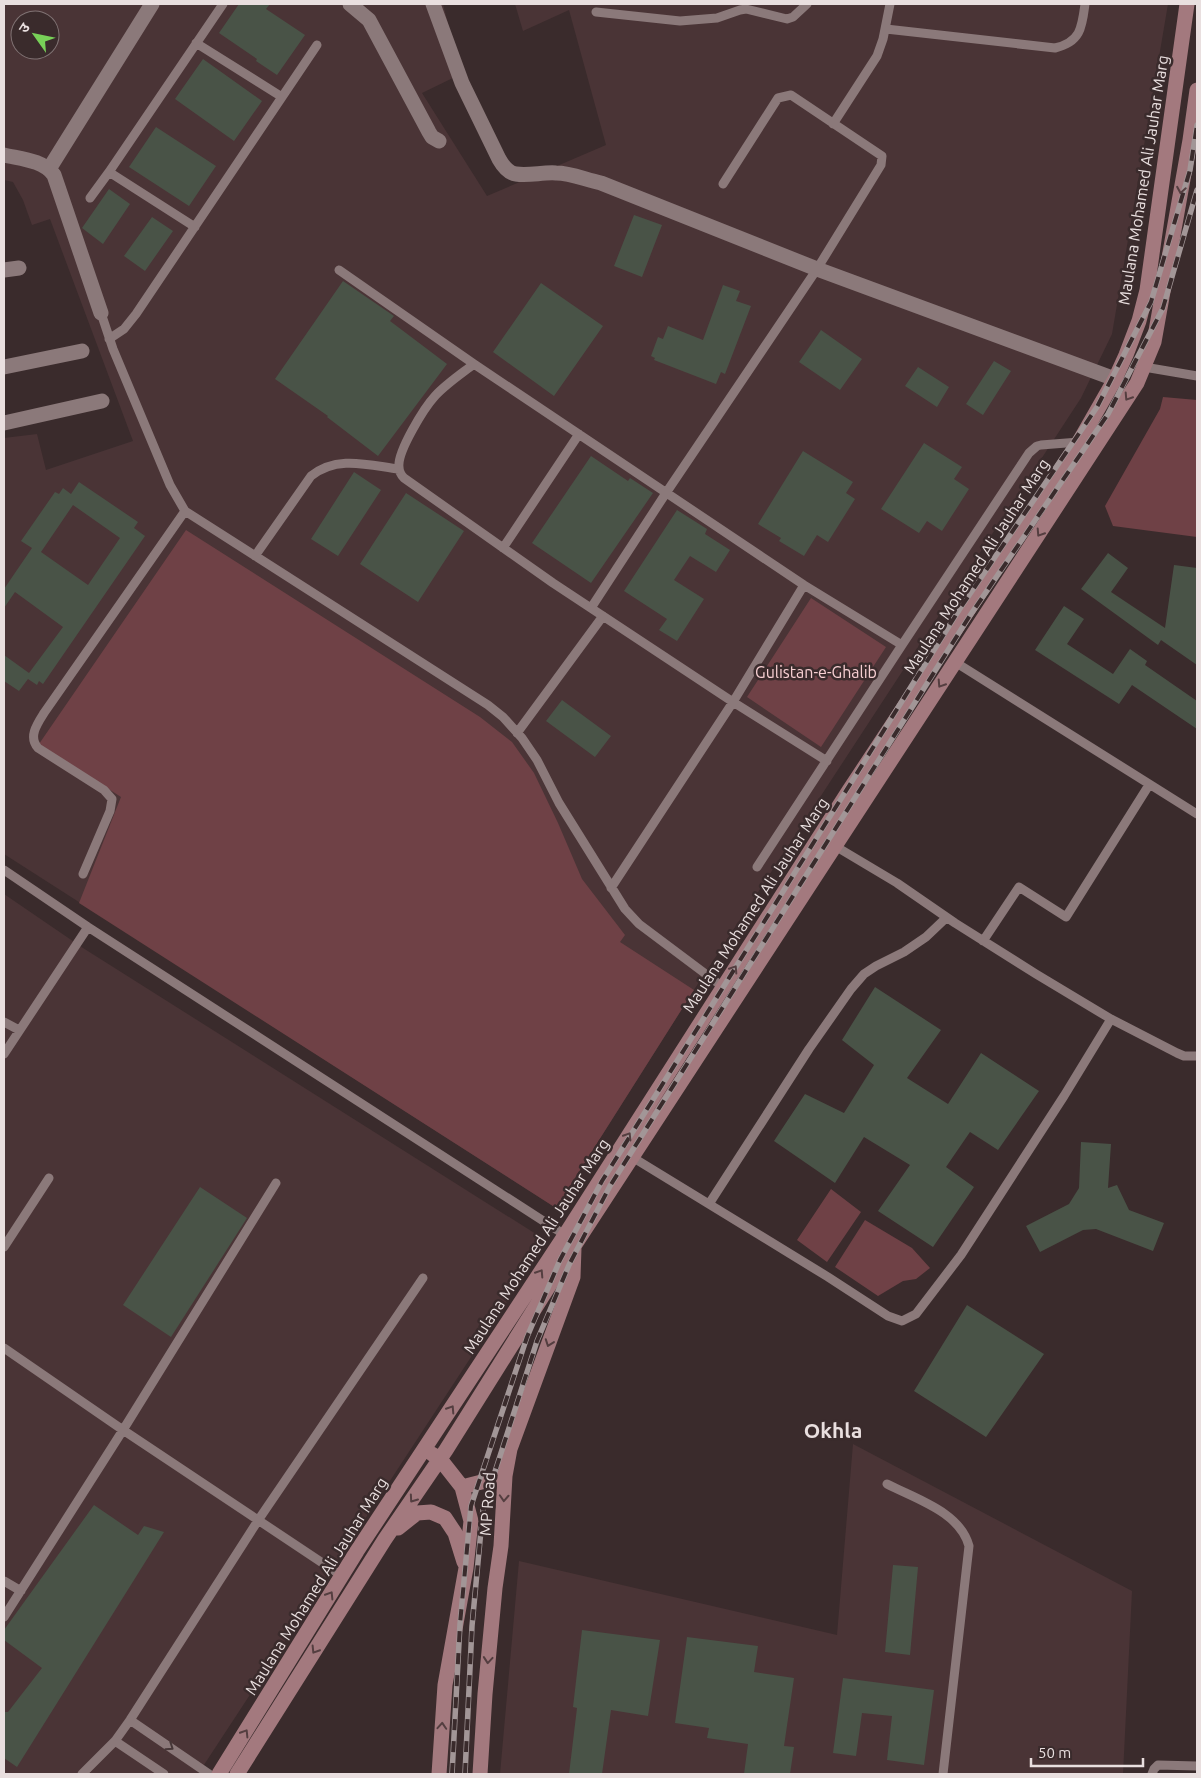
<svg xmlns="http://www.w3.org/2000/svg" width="1201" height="1778" font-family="Ubuntu,'Noto Sans Devanagari',sans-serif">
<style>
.built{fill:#4a3436;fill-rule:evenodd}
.green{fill:#6f4146}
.building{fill:#495347;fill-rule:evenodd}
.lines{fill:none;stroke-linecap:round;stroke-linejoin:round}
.lane{stroke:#8b797a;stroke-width:9}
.street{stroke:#8b797a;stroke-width:15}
.secondary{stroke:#a3797e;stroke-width:15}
.rail-casing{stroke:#a29697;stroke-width:5.5}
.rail{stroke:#3a2b2c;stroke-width:4;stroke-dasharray:11;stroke-linecap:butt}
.oneway{stroke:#543e40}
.oneway2{stroke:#463738}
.labels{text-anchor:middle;stroke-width:5;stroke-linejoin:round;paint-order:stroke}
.street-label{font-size:16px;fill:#e9dfdf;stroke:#3a2b2c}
.park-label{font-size:16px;fill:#f7cfd2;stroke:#3a2b2c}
.district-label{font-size:21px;font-weight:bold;fill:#e9dfdf;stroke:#3a2b2c}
</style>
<rect width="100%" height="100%" fill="#3a2b2c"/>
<path class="built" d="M4 4H443L461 74 422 93 487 196 606 145 569 10 523 31 515 4H1168L1112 334 1081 398 694 990 556 1208 4 854V438L37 434 46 470 133 441 50 219 32 225 23 200 13 182 4 180ZM20 20H50V50H20Z
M4 894 83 948 547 1241 198 1774H4Z
M853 1444 1132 1591 1123 1774H500L519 1561 837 1635Z"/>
<path class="green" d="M1163 397 1197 400V537L1113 526 1105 506 1160 409Z
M186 530 480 717 512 742 534 773 558 823 582 879 625 935 620 942 694 990 556 1208 79 903 121 797 39 744Z
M811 598 886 647 821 747 747 697Z
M831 1189 861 1212 827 1262 797 1240Z
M865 1220 912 1248 930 1268 916 1279 903 1281 878 1296 835 1267Z"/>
<path class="building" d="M239 4H270L266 9 305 35 277 75 256 61 257 59 219 33Z
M203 59 262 101 234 141 175 99Z
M156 127 216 166 189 206 129 167Z
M109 189 130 204 103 244 82 228Z
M634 215 662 225 642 277 614 266Z
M152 217 173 231 145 271 124 256Z
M343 281 394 316 390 321 447 364 378 456 327 417 328 416 275 379Z
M541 283 603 326 554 396 493 352Z
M723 285 740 291 736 301 751 306 725 374 721 372 716 384 654 360 655 358 651 356 658 337 663 339 668 326 703 340Z
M821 330 862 359 840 390 799 362Z
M994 361 1011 371 983 415 966 404Z
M918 367 949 387 937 407 905 386Z
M924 443 962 467 954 479 969 489 942 531 927 521 919 533 881 509Z
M803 451 853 482 846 493 855 499 828 542 817 535 804 556 779 541 781 538 758 524Z
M591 456 628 481 630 478 653 493 591 583 532 543Z
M354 472 381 490 338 556 311 539Z
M79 482 138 522 134 528 145 536 43 684 39 681 37 685 28 679 19 691 4 681V655L29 673 63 627 15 592 4 608V589L32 548 21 541 55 492 59 494 63 488 71 494ZM73 505 120 538 88 585 41 552Z
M406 493 464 531 418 602 360 564Z
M677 510 707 529 705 534 730 550 716 572 690 556 674 580 704 599 677 641 659 630 667 619 624 591Z
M1108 553 1128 568 1111 592 1165 628 1174 565 1197 568V665L1161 640 1158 645 1081 589Z
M1064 606 1084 619 1067 644 1113 674 1130 649 1147 661 1145 665 1197 701V729L1132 685 1119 704 1035 650Z
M562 700 611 736 595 757 546 721Z
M875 987 941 1030 907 1078 948 1104 981 1053 1039 1091 998 1150 970 1132 946 1167 974 1187 933 1247 878 1211 910 1165 864 1137 835 1183 774 1141 805 1094 844 1113 874 1065 842 1040Z
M1081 1142 1111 1144 1108 1188 1117 1185 1129 1210 1164 1223 1153 1251 1096 1229 1083 1230 1040 1252 1026 1226 1069 1204 1079 1188Z
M200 1187 247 1218 171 1337 123 1305Z
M967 1305 1044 1354 986 1437 914 1391Z
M94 1505 138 1535 144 1526 164 1532 17 1767 4 1758V1712H8L42 1668 4 1640V1630Z
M893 1565 918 1567 910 1655 885 1652Z
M582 1630 660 1640 648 1716 611 1710 602 1774H569L577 1708 573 1707Z
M687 1637 758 1646 754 1672 794 1678 784 1746 794 1747 790 1774H744L748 1744 707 1738 709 1728 675 1723Z
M843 1678 934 1690 924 1765 887 1760 892 1716 862 1713 856 1756 833 1753Z"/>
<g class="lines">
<path class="lane" d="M596 12 680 21 717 18 740 10 746 9 787 19 793 17 807 4
M886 29 1055 48C1081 42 1082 27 1085 4
M196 43 282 97
M833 124 877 56 883 39 890 4
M90 198 109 172
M195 227 109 172 223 4
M339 270 474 364 804 585 902 645 1029 453 1037 446 1041 445 1079 442
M101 313 113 349 170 485 185 511 488 705 503 717 522 738 537 760 559 803 625 909 639 924 723 987
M109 339 124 329 136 314 317 45
M474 364C461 374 446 384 435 396 424 408 397 452 399 467 399 471 401 475 404 478L553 583 733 702 827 761
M1144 367 1197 376
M503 548 579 434
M255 556 311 476C337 455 368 465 399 469
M591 608 666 493 817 269 881 165 882 156 791 95 778 98 723 184
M955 662 1197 814
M517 733 603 616
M835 846 897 883 955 923 1036 974 1111 1019 1177 1053 1184 1056H1197
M757 867 902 645
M4 870 88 927 565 1235
M83 874 110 811 112 799 104 790 38 748C28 737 37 724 44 713L185 511
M611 888 733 702 804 585
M983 941 1019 887 1066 917 1149 785
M4 1022 19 1030
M4 1054 88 927
M632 1157 828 1277 888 1316 902 1321 916 1314 961 1255 1064 1096 1111 1019
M709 1204 809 1049 851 989 864 974 876 966 904 952 926 937 946 918
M4 1247 49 1178
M4 1348 123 1430 342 1576
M887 1484C916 1499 960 1512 969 1546L943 1774
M4 1581 21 1591
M4 1617 123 1430 276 1183
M130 1720 209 1774
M115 1741 164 1774
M82 1774 115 1741 130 1720 259 1519 423 1278
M1152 1774 1154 1769 1158 1765 1197 1766"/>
<path class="street" d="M350 4 369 20 429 132 432 137 439 141
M433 4 462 83 499 159C503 166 508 173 516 174 529 176 543 172 556 173 571 173 586 180 601 183L817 269 1115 379
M4 155C21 159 43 160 54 175L101 313
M49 169 152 4
M4 270 19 268
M4 367 82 351
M4 423 102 401"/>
<path class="secondary" d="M432 1454 440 1459 462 1487 471 1521 466 1568 445 1685 439 1774
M462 1487 505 1476
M398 1528 417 1513 431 1512 445 1518 455 1533 464 1562
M219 1774 357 1551 565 1235 848 792 1079 442 1115 379 1126 355 1139 321 1147 290 1187 4
M237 1774 385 1539 446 1450 574 1246 1137 383 1154 342 1190 140 1197 90
M480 1774 485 1694 495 1588 501 1546 505 1476 510 1449 573 1277 574 1248"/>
<g class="rail-casing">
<path id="rail" d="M452 1774 460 1624 471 1506 527 1337 560 1260 602 1181 959 610 1097 407 1151 302 1190 170 1197 125
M465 1774 472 1626 483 1509 537 1341 569 1265 610 1186 969 617 1108 414 1163 308 1197 190"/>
</g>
<use href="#rail" class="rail"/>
</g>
<defs><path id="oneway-chevron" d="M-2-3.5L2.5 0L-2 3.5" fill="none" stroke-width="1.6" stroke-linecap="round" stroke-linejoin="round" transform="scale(1.25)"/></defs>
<g class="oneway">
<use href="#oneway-chevron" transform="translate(1181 190) rotate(100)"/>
<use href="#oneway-chevron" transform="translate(1128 397) rotate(123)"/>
<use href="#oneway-chevron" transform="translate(1040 533) rotate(123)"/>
<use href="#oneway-chevron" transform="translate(941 684) rotate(123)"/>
<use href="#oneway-chevron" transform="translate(734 969) rotate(-57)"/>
<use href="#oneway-chevron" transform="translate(628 1136) rotate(-58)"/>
<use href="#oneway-chevron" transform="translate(540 1273) rotate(-57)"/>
<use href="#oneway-chevron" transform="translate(549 1343) rotate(110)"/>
<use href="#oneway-chevron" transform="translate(451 1409) rotate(-57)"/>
<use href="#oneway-chevron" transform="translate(504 1498) rotate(93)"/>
<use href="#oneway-chevron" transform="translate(413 1499) rotate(125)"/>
<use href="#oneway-chevron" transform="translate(330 1595) rotate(-58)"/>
<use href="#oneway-chevron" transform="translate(315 1650) rotate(122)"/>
<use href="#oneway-chevron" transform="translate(488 1660) rotate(95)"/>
<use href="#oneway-chevron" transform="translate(442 1726) rotate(-86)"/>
<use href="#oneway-chevron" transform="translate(245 1733) rotate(-58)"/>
</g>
<use class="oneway2" href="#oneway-chevron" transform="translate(170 1747) rotate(34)"/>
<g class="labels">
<g class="street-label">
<text transform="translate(1143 180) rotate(-81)" y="6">Maulana Mohamed Ali Jauhar Marg</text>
<text transform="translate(976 566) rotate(-57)" y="6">Maulana Mohamed Ali Jauhar Marg</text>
<text transform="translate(755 905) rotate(-57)" y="6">Maulana Mohamed Ali Jauhar Marg</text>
<text transform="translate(536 1246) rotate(-57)" y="6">Maulana Mohamed Ali Jauhar Marg</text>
<text transform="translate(487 1504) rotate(-86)" y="6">MP Road</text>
<text transform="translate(316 1586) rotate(-58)" y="6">Maulana Mohamed Ali Jauhar Marg</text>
</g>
<g class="park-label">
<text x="816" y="678">Gulistan-e-Ghalib</text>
</g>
<g class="district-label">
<text x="833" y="1438">Okhla</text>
</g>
</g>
<rect width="1201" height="1778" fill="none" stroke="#e9dfdf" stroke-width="10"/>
<g transform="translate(35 35) rotate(303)"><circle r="24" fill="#3a2b2c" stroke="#807374"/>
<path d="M0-4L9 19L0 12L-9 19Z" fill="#78d158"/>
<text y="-8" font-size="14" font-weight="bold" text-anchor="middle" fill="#e9dfdf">उ</text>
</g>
<path d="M1031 1758v8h112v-8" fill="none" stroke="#e9dfdf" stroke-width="2.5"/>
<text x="1038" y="1758" font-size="15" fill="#e9dfdf" stroke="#3a2b2c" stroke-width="4" paint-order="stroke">50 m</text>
</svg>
